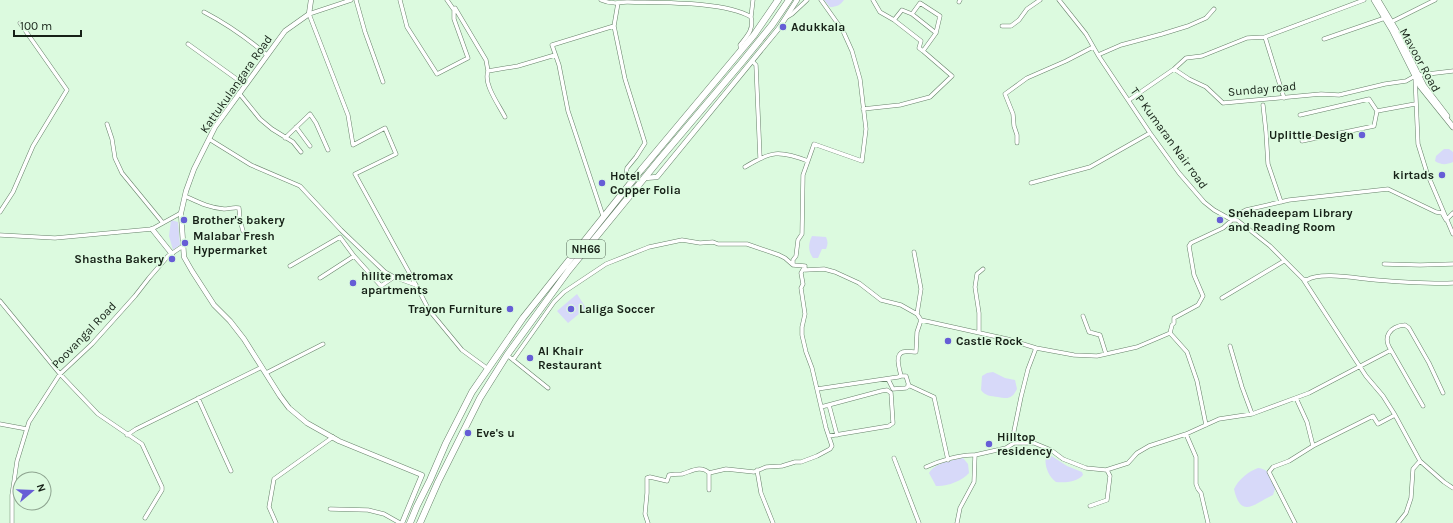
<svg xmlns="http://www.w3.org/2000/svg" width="1453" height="523" font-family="Karla,sans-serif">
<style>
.green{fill:#d7d9f9}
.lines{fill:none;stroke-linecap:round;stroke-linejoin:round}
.minor-casing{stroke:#67826a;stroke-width:4.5}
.tertiary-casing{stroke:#67826a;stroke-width:5.5}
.secondary-casing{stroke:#67826a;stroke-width:6}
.trunk-casing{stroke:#67826a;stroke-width:7}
.minor{stroke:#fff;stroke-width:3.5}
.tertiary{stroke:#fff;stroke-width:4.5}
.secondary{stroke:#fff;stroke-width:5}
.trunk{stroke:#fff;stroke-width:6}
.poi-dot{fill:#665dd6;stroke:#dcfadf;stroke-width:1.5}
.labels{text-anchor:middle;stroke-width:3;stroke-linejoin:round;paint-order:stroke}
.shield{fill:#dcfadf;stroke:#516253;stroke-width:1}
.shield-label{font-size:11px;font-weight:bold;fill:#162117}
.poi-label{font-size:12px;font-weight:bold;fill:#162117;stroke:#dcfadf;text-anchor:start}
.street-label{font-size:12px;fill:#162117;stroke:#dcfadf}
</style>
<rect width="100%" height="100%" fill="#dcfadf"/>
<path class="green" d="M824 0H844C840 5 837 7 830 7Z
M1444 149H1449L1453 152V162C1446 165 1441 165 1435 161L1436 156Z
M171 220 178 222 180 245 173 250 169 236Z
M812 236 826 237C828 242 828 244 826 249H822L818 258H813C808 251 808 244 812 236Z
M577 294 586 308 568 323 557 311Z
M993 372 1005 378 1015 380 1017 389C1012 399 1008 399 998 397 991 396 985 396 981 390L982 376 987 373Z
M1050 455 1067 466 1082 472 1083 475C1077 482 1065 483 1056 482 1048 476 1044 465 1046 456Z
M963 458 968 464 969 473C962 481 946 487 936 486L929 473C936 462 951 461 963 458Z
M1258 468C1268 469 1272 476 1277 483L1273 495C1256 502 1241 521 1234 489 1238 480 1249 471 1258 468Z"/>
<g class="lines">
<g class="minor-casing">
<path id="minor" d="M351 0 309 14 348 115 353 145 385 128 396 154 355 174 416 285
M356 0 365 32 383 82
M400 0 407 27 437 74 468 58 454 19V10L447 0
M601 0C610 4 618 3 628 2 660 3 724 1 751 17 754 30 747 36 740 45L741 51
M873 0 880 12 894 20
M1059 0 1086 34 1098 55 1150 133 1179 173 1204 202 1214 210 1232 220 1238 214 1246 210 1289 200 1388 189 1436 212 1442 213 1446 220 1453 213
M959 2 960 0
M618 3 614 26 625 79 645 143 636 157 627 168 626 175 633 180
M455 8 486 60 488 71
M204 12C227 24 247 38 267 55
M912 14 936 33
M751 17 753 0
M787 17 792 14 807 0
M1391 22 1435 0
M1002 26H1011L1019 20 1027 9 1040 0
M1324 39 1385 18
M188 44 245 85
M1098 55 1121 45 1162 34 1188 26 1206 18 1214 9
M752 61 756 65 760 158
M1174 69 1186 58 1202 56 1247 38 1265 37
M1419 75 1453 71
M239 93 260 119 272 129 293 142 301 152
M1284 98 1265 37 1364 0
M1129 100 1174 69 1189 79 1206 87 1223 103 1321 94 1339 95 1385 84 1406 81 1415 76 1418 144 1427 173 1453 234
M1263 105 1266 132 1268 164 1281 202
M863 109 900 105 930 97 952 76 923 51 936 33 940 16 920 3 912 14 902 10 894 20 921 41 919 48 923 51
M1300 115 1369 99 1377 111
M505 117C499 105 483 84 488 71L518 66 555 55
M107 124 112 139 115 158 122 173 163 223
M296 127 310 146
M285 138 310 114 316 123 328 150
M209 139 251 165 300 186 341 230 385 272 394 277 416 285 429 310 462 350 488 369
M1302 141 1374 126 1377 111 1415 104
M1017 143V135L1014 126 1013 114 1005 94 1027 78 1066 61 1093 47
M745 167C771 151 779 150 808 161
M1031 183 1090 167 1150 133
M185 196C198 202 209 208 224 209 229 209 233 207 239 208L240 220 243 231
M0 212 13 192 33 146 67 90 20 23
M603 216 568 111 559 65 552 45 614 26
M0 235 55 238 152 229 181 213
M914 252 921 289 917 314 921 320 1007 339 1036 348 1074 355 1097 356 1106 354 1137 347 1170 333 1172 325 1174 323V318L1198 305 1203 296 1194 275 1189 246 1191 243 1223 228 1232 220H1237L1270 246 1303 279 1366 376 1383 396 1395 415 1420 461 1444 482 1453 488
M1384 264 1420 265 1453 264
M793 265V260L796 256 798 240 802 234 803 175 814 144 862 161 866 129 860 79 852 51 843 31 821 0
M290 266 340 237 354 256 381 286 394 277
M805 267V270L824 269 835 272 859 283 881 300 901 305 917 314
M320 278 354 256
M1303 279 1307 280C1320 271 1360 279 1376 280 1401 282 1428 284 1453 283
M1222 298 1284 261
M0 301 60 374 98 414 142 444 162 487V490L145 518
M1083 316 1089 332 1100 335 1106 354
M979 332V313L975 287 977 274 983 269
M1170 333 1187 352 1197 381 1206 425
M1230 346 1242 387 1252 414
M1391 350 1423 406
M507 355 548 388
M513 360 554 302 564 292 606 264 649 247 682 240 700 243 713 242 718 244H747L779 255 785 258 793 265 805 266
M266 373 323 344
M888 379 893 389 906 388 909 386 906 376H901
M908 385 934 397 948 460
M817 389 898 377 901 376C900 370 894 355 903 352 906 351 912 352 916 352L917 332 921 320
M198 398 231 471
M829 405 837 435
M821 407 881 391 887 390 891 393 893 423 889 426 829 436
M0 424 27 429
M1186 434 1196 457V484L1198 489 1201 493 1208 523
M127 435 136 429 262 367
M1014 443V431L1021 397 1028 369 1036 348
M1313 446 1373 416 1378 424 1395 415
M894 458 919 523
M926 467C939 461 961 454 975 455
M757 470 761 493 773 523
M709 490V473
M1090 506 1107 500 1110 476 1107 470
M330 509 368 510 384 514 400 523
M12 523V495L17 461 29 422 60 374 92 344 135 296 149 278 168 256 183 246
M276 523 269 507 274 479 333 437
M648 523 645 514 647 493V478L650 477 667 481 669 475C674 474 678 474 682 474 692 471 701 465 709 473L726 469 754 472 766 467 782 466 795 462H801L817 456 830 449 832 446 826 428 812 368 806 352 802 335V327L805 314 801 288 803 284 801 273 805 266
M957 523 960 508 974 482 975 455 1006 448 1014 443H1034L1051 450 1063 459 1086 468 1106 470 1128 463 1137 453 1149 446 1186 434 1219 419 1252 414 1309 393 1391 350C1382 337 1390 326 1405 325L1409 328 1429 363 1443 393
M1295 523 1269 472 1273 467 1289 461 1313 446 1307 422 1296 398
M1398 523 1406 513 1411 498 1413 469 1420 461"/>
</g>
<g class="tertiary-casing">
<path id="tertiary" d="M311 0 309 14 285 31 215 127 194 169 186 191 181 213 184 257 192 271 214 305 230 321 244 339 280 396 289 408 307 423 339 441 422 475 402 523
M645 178 657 177 779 28 797 0
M152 229 172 254"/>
</g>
<g class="secondary-casing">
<path id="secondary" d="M1374 0 1392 30 1420 86 1453 127
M1378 0 1396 30 1424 86 1447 116"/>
</g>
<g class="trunk-casing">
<path id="trunk" d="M410 523 417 506 430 480 446 443 472 392 523 318 641 170 754 35 778 0
M420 523 438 482 480 398 507 355 569 270 659 160 742 62 772 25 789 0"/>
</g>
<use href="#minor" class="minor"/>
<use href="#tertiary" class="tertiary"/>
<use href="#secondary" class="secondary"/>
<use href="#trunk" class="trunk"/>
</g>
<g class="poi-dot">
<circle cx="783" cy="27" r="4"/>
<circle cx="1362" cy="135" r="4"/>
<circle cx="1442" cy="175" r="4"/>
<circle cx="602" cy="183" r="4"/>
<circle cx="184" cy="220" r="4"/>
<circle cx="1220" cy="220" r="4"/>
<circle cx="185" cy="243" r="4"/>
<circle cx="172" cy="259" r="4"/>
<circle cx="353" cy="283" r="4"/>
<circle cx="510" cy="309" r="4"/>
<circle cx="571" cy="309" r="4"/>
<circle cx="948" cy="341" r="4"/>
<circle cx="530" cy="358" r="4"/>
<circle cx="468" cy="433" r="4"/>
<circle cx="989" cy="444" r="4"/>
</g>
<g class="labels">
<rect class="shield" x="567" y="240" width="38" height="18" rx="3"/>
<g class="shield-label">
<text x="586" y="253">NH66</text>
</g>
<g class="poi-label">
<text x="791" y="31">Adukkala</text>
<text x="1354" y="139" text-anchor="end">Uplittle Design</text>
<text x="1434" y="179" text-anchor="end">kirtads</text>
<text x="610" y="180">Hotel<tspan x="610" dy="14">Copper Folia</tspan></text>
<text x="1228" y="217">Snehadeepam Library<tspan x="1228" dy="14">and Reading Room</tspan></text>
<text x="192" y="224">Brother's bakery</text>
<text x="193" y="240">Malabar Fresh<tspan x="193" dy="14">Hypermarket</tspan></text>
<text x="164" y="263" text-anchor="end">Shastha Bakery</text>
<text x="361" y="280">hilite metromax<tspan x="361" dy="14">apartments</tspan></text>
<text x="502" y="313" text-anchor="end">Trayon Furniture</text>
<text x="579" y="313">Laliga Soccer</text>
<text x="956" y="345">Castle Rock</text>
<text x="538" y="355">Al Khair<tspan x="538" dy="14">Restaurant</tspan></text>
<text x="476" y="437">Eve's u</text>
<text x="997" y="441">Hilltop<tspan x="997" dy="14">residency</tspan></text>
</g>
<g class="street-label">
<text transform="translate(1420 60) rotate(61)" y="4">Mavoor Road</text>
<text transform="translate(236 84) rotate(-55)" y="4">Kattukulangara Road</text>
<text transform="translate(1262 89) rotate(-5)" y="4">Sunday road</text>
<text transform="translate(1169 138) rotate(54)" y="4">T P Kumaran Nair road</text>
<text transform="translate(84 335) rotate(-46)" y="4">Poovangal Road</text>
</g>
</g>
<g transform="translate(32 491) rotate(71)"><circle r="19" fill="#dcfadf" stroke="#8da38f"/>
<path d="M0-3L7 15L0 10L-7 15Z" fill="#665dd6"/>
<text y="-6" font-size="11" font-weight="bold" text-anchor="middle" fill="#162117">N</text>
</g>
<path d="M14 30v6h67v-6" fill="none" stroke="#162117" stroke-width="2"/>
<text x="20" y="30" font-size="12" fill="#162117" stroke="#dcfadf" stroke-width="3" paint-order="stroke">100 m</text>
</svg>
